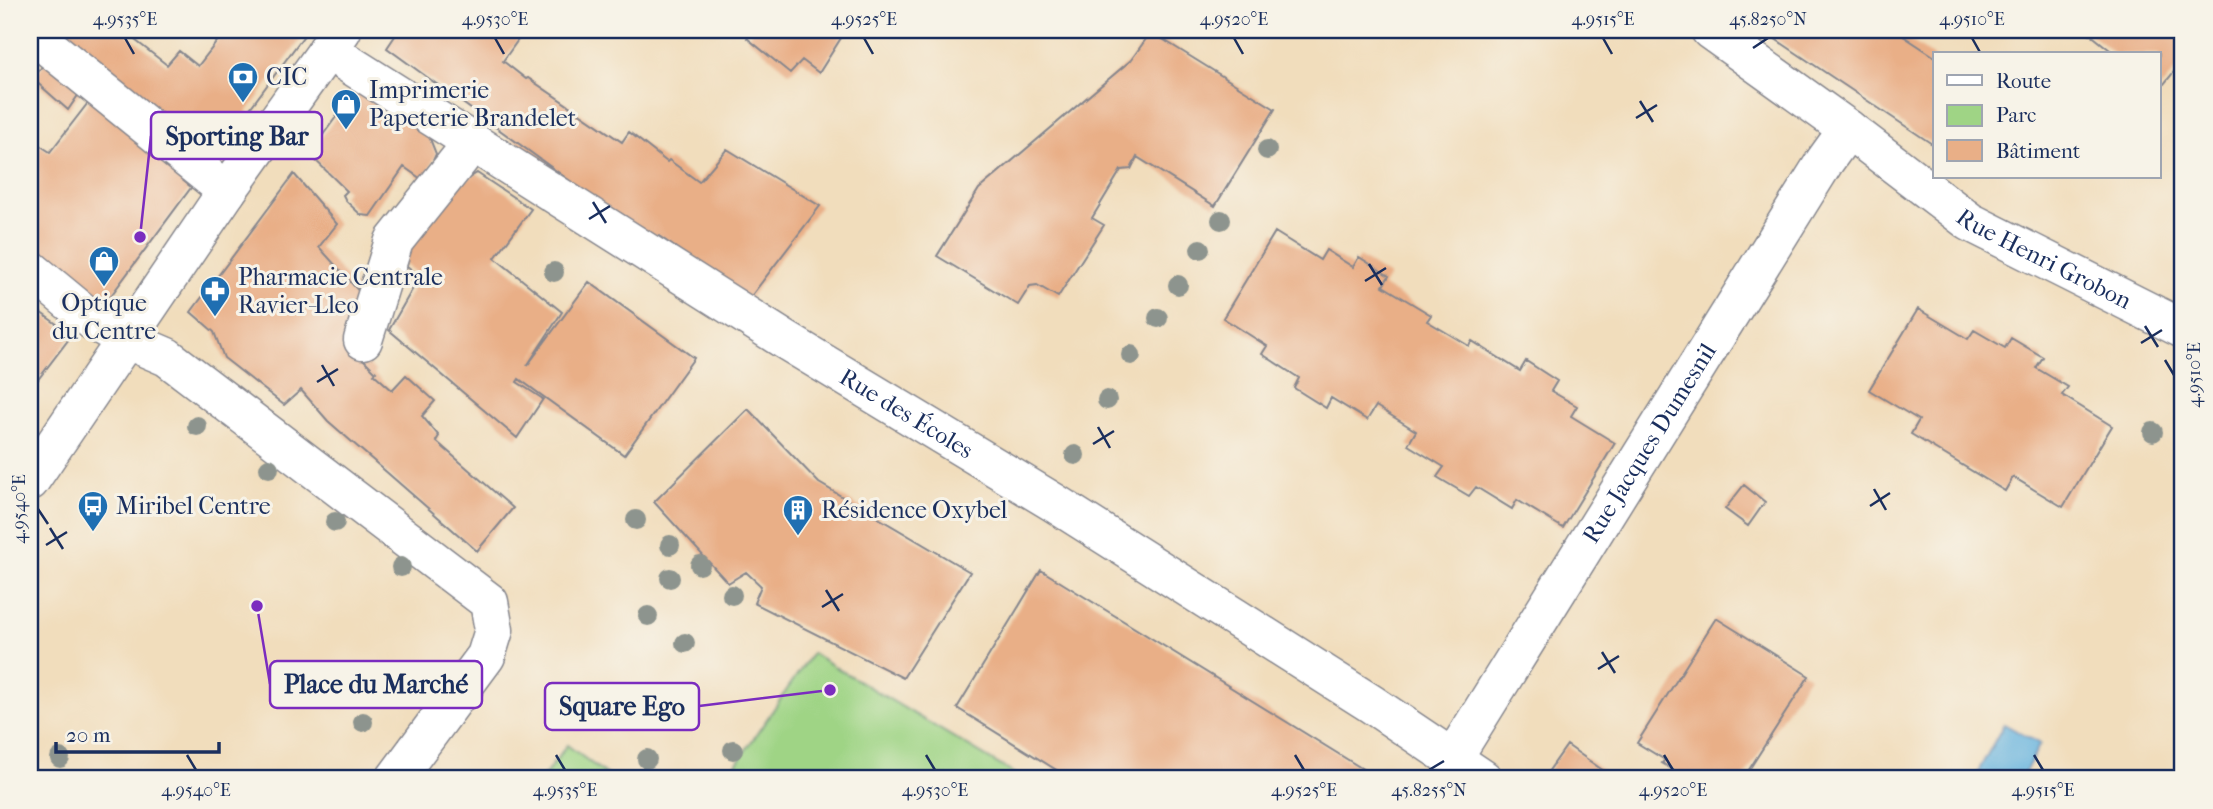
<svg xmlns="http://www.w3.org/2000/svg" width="2213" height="809" font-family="'IM FELL French Canon',serif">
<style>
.green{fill:#9fd485;stroke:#5d8272;stroke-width:2}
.water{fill:#65b2de;stroke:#40709e;stroke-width:2}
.building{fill:#e9af87}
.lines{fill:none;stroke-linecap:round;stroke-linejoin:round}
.minor-casing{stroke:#86868d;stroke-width:41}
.major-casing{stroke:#86868d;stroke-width:41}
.minor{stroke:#fff;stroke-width:38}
.major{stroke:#fff;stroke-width:38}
.tree{fill:#8d948e}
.ticks{fill:none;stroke:#1b2f5e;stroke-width:2.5}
.labels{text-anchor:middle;stroke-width:6;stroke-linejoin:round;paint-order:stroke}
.poi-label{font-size:24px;fill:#1b2f5e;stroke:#f7f3e8;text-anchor:start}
.street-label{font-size:24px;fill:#1b2f5e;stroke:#f7f3e8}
.leader{fill:none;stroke:#7b2cbf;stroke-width:2.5}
.callout-dot{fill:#7b2cbf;stroke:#f7f3e8;stroke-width:2.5}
.callout{fill:#f7f3e8;stroke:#7b2cbf;stroke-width:2.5}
.callout-label{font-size:26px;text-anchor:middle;font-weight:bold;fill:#1b2f5e}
.neatline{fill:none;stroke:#1b2f5e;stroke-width:2.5}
.ticks-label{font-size:18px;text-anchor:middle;fill:#1b2f5e}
</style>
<rect width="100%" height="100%" fill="#f7f3e8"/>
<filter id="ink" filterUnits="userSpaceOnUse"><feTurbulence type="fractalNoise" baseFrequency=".0143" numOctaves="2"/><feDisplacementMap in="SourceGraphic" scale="14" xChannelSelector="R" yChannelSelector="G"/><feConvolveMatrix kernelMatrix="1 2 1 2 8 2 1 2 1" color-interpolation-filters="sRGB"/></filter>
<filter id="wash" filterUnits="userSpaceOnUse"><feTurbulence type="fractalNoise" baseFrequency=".00686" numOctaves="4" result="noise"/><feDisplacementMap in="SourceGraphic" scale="28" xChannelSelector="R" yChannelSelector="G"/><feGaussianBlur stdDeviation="1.57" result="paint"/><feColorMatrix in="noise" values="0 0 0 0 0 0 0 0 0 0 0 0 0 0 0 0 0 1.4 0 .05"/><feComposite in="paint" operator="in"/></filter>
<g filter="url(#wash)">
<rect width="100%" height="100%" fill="#f1ddbc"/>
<path class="green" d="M812 653 1023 779H726Z
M567 745 612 779H542Z"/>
<path class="water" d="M2004 724 2040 744 2021 779H1974Z"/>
<g id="blocks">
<path class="building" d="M51 30H122L167 65 179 51 198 66 226 30H308L101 309 30 249V139L50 152 94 95Z
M399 30H525L503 61 526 79 528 78 622 142 629 132 667 162 669 160 699 182 727 149 820 206 749 299 659 236 654 242 387 48Z
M753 30H846L819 73 802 60 790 73 747 38Z
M1762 30H1894L1935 57V146Z
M2085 30H2183V61L2159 90V54H2115Z
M1151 32 1275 109 1215 206 1137 157 1131 169 1121 170 1092 218 1104 225 1058 297 1037 285 1030 286 1018 305 937 256 979 189 1131 60Z
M46 61 83 88 68 110 33 79Z
M358 87 428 134 436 154 424 181 404 167 370 216 361 215 346 201 343 195 347 191 309 154Z
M477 173 531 209 495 258 562 312 527 366 589 282 694 358 624 455 519 379 517 382 543 399 517 438 389 330 420 276 399 260 447 192Z
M294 174 337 224 319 247 364 297 347 343 376 372 374 374 392 390 406 375 435 401 422 416 439 436 436 441 513 508 477 551 328 421 301 390 284 405 224 358 214 332 191 312Z
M1275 232 1320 260 1326 250 1353 267 1359 257 1389 276 1383 286 1431 315 1427 321 1469 346 1472 341 1520 371 1526 361 1557 381 1551 391 1577 406 1571 416 1615 443 1563 528 1517 500 1512 509 1476 487 1469 496 1437 477 1444 467 1408 445 1416 431 1376 406 1367 420 1331 398 1326 408 1294 388 1299 378 1262 354 1267 346 1223 318Z
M30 305 72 335 30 390Z
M1918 309 1968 339 1974 330 2005 348 2011 338 2043 357 2036 368 2068 387 2062 395 2112 426 2063 507 2013 477 2005 491 1911 434 1919 420 1869 390Z
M748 409 819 483 970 572 903 678 754 603 761 586 746 572 728 583 654 502Z
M1744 485 1765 502 1748 526 1725 509Z
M1041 570 1366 771 1362 779H1071L957 708Z
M1716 618 1809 676 1743 779H1688L1662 763 1665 760 1637 743Z
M1567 745 1608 774 1604 779H1543Z"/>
</g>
</g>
<g filter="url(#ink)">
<use href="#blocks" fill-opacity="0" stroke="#86868d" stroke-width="2"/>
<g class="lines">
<g class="minor-casing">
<g id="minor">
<path id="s1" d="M1710 30 1848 129 1970 222 2183 329"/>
<path d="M30 32 227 191"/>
<path id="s2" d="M327 50 785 340 1053 502 1370 703 1483 779"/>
<path d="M30 269 93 321 125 339 167 357 489 602 494 630 486 656 395 779"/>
<path d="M363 340 394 241 473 142"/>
<path id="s3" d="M1453 758 1825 161 1848 129"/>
</g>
</g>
<g class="major-casing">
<path id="major" d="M30 481 227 191 342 30"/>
</g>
<use href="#minor" class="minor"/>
<use href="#major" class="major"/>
</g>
<g class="tree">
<circle cx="1267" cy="150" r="10"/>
<circle cx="1221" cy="220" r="10"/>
<circle cx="1200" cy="249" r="10"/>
<circle cx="554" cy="272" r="10"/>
<circle cx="1178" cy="285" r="10"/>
<circle cx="1158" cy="318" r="10"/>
<circle cx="1131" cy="355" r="10"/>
<circle cx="1107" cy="400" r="10"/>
<circle cx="197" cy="426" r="10"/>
<circle cx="2153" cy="432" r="10"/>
<circle cx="1075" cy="455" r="10"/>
<circle cx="269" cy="468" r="10"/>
<circle cx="636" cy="520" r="10"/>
<circle cx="335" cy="522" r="10"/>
<circle cx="670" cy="545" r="10"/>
<circle cx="700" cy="565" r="10"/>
<circle cx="401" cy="567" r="10"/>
<circle cx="670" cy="578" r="10"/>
<circle cx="732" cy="595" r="10"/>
<circle cx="648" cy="616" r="10"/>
<circle cx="685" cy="643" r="10"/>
<circle cx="363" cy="722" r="10"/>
<circle cx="733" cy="750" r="10"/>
<circle cx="60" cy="758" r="10"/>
<circle cx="647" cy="759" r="10"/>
</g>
</g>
<path class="ticks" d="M125 38 134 54M495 38 504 54M864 38 873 54M1234 38 1243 54M1603 38 1612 54M1972 38 1981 54M1753 48 1768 38M1640 101 1653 122M1636 118 1657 105M593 202 606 223M589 219 610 206M1369 264 1382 285M1365 281 1386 268M2145 326 2158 347M2141 343 2162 330M2165 360 2174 375M322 365 334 386M317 382 338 369M1098 427 1110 448M1093 444 1114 431M1874 489 1886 510M1870 506 1890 493M38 509 48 524M50 528 63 549M46 545 67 532M826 590 839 611M822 607 843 594M1602 652 1615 673M1598 669 1619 656M187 755 196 770M556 755 565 770M926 755 935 770M1295 755 1304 770M1664 755 1673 770M2034 755 2043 770M1429 770 1444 761"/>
<defs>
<g id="bank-pin" transform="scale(1.575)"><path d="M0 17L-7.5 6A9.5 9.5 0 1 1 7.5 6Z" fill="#1f6fb2" stroke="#f7f3e8"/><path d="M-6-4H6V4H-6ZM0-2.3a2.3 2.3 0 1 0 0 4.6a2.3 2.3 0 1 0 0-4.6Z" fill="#fff"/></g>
<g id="shop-pin" transform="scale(1.575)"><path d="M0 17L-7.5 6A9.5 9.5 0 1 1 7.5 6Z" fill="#1f6fb2" stroke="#f7f3e8"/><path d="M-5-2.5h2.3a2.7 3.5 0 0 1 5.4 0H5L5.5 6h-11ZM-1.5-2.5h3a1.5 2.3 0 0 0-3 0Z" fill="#fff"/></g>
<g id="pharmacy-pin" transform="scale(1.575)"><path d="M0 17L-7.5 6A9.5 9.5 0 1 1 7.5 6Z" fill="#1f6fb2" stroke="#f7f3e8"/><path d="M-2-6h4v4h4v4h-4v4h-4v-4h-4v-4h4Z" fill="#fff"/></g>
<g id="bus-pin" transform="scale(1.575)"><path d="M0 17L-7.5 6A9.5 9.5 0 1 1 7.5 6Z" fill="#1f6fb2" stroke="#f7f3e8"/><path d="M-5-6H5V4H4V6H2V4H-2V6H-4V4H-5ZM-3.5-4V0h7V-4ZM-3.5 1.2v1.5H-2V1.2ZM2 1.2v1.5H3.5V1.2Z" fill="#fff"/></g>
<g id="building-pin" transform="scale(1.575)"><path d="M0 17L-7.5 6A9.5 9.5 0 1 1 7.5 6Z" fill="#1f6fb2" stroke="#f7f3e8"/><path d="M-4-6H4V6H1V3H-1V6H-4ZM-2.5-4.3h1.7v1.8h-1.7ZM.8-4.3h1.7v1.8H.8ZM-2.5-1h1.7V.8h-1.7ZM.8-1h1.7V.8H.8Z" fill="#fff"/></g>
</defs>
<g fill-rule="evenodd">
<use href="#bank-pin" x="243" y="77"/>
<use href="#shop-pin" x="346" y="104"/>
<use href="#shop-pin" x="104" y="261"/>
<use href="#pharmacy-pin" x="215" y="291"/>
<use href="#bus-pin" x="93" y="506"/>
<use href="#building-pin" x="798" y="510"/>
</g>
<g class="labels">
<g class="poi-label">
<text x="266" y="85">CIC</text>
<text x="369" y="98">Imprimerie<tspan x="369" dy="28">Papeterie Brandelet</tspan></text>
<text x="238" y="285">Pharmacie Centrale<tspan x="238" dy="28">Ravier-Lleo</tspan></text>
<text x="104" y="311" text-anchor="middle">Optique<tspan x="104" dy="28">du Centre</tspan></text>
<text x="116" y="514">Miribel Centre</text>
<text x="821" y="518">Résidence Oxybel</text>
</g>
<g class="street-label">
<text dy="8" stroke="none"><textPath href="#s1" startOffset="406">Rue Henri Grobon</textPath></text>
<text dy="8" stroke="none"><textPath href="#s2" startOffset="684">Rue des Écoles</textPath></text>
<text dy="8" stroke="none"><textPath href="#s3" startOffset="371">Rue Jacques Dumesnil</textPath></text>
</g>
</g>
<path class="leader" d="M140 237L151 136M257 606L270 684M830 690L699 706"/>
<g class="callout-dot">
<circle cx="140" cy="237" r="7"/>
<circle cx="257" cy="606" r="7"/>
<circle cx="830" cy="690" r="7"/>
</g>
<g class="callout">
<rect x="151" y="112" width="171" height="47" rx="7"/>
<rect x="270" y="661" width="212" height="47" rx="7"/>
<rect x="545" y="683" width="154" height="47" rx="7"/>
</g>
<g class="callout-label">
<text x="237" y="145">Sporting Bar</text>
<text x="376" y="693">Place du Marché</text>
<text x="622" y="715">Square Ego</text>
</g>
<rect width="2213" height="809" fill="none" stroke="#f7f3e8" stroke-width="77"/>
<rect x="1933" y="52" width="228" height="126" fill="#f7f3e8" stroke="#9fa5b1" stroke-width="2"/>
<rect x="1947" y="75" width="35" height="10" fill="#ffffff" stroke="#9fa5b1" stroke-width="2"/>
<text x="1996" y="88" font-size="21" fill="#1b2f5e">Route</text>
<rect x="1947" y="105" width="35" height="21" fill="#9fd485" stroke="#9fa5b1" stroke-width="2"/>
<text x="1996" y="122" font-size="21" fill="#1b2f5e">Parc</text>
<rect x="1947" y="140" width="35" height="21" fill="#e9af87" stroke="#9fa5b1" stroke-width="2"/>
<text x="1996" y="158" font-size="21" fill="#1b2f5e">Bâtiment</text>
<path d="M56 742v10h163v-10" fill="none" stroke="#1b2f5e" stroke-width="3.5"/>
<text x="66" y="742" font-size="21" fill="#1b2f5e" stroke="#f7f3e8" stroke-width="5" paint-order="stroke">20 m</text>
<rect x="38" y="38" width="2136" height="732" class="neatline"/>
<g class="ticks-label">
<text x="125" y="25">4.9535°E</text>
<text x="495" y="25">4.9530°E</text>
<text x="864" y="25">4.9525°E</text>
<text x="1234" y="25">4.9520°E</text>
<text x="1603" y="25">4.9515°E</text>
<text x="1768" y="25">45.8250°N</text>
<text x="1972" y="25">4.9510°E</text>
<text transform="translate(2194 375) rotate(-90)" y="6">4.9510°E</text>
<text transform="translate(19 509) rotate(-90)" y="6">4.9540°E</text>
<text x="196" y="796">4.9540°E</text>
<text x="565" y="796">4.9535°E</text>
<text x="935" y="796">4.9530°E</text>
<text x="1304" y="796">4.9525°E</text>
<text x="1429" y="796">45.8255°N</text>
<text x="1673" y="796">4.9520°E</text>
<text x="2043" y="796">4.9515°E</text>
</g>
</svg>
